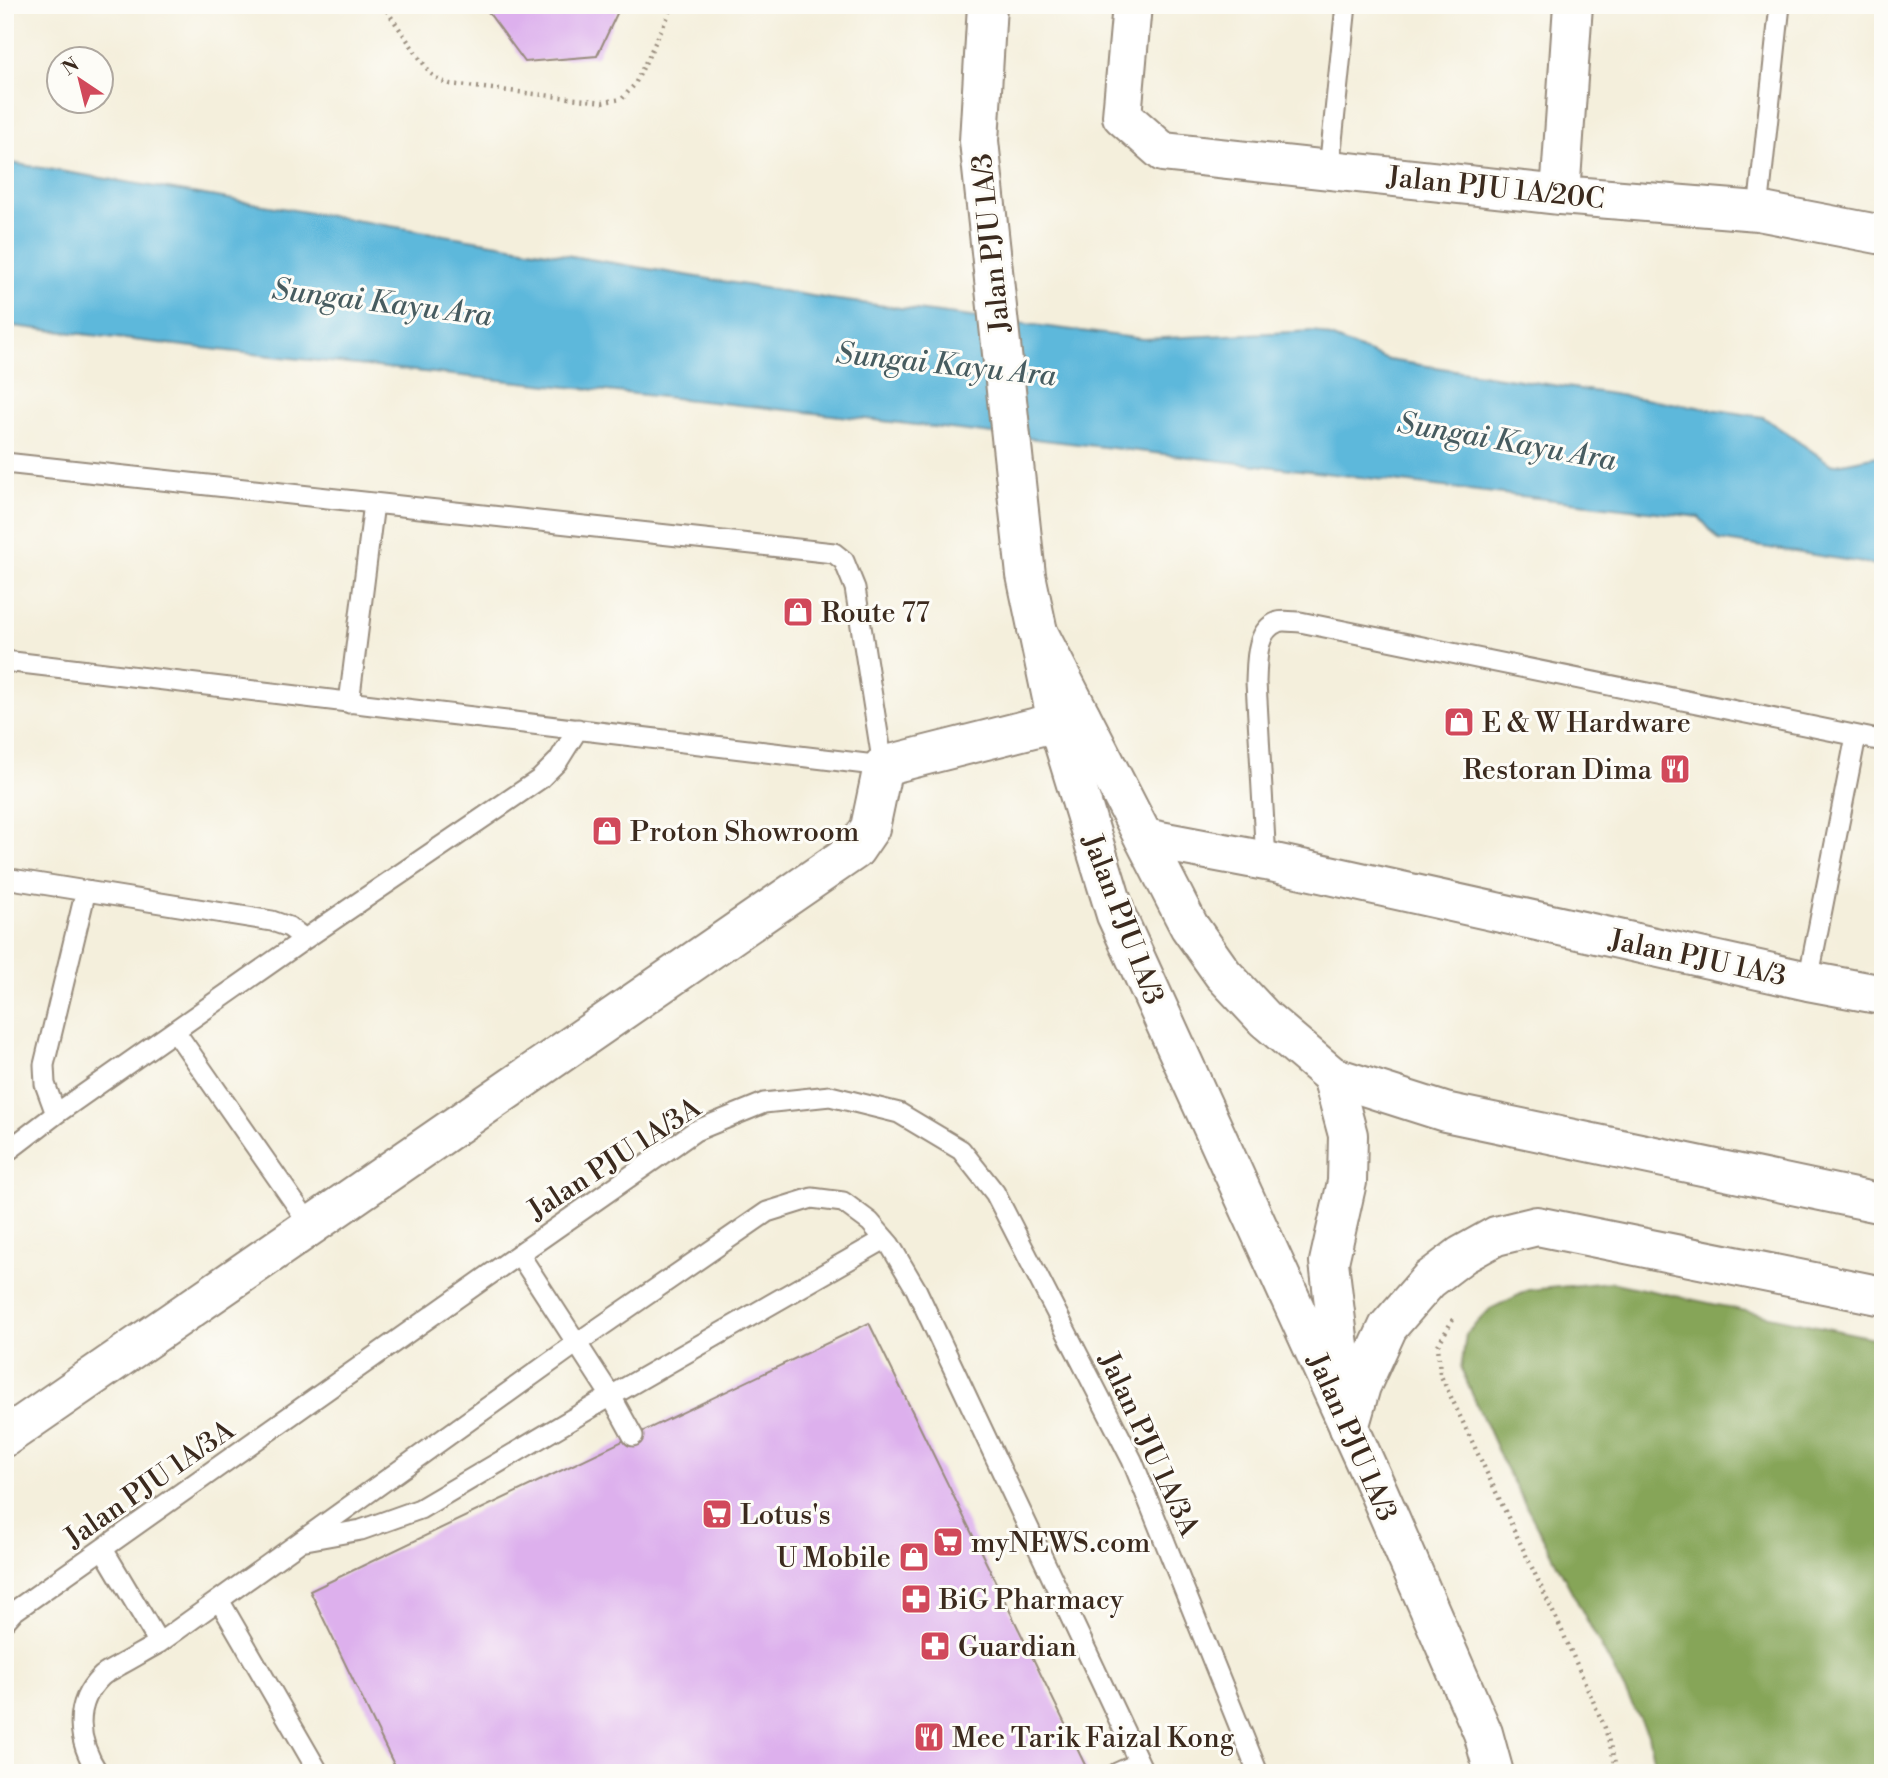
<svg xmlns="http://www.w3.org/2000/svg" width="1888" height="1778" font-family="'Libre Bodoni',serif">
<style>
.forest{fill:#86a558;stroke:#60683b;stroke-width:2}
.water{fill:#5db8db;stroke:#4c717c;stroke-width:2}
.building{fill:#ddb0ed}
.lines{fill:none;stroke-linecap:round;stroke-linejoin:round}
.service-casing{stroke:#988c7d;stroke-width:23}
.minor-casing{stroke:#988c7d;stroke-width:42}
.tertiary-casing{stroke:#988c7d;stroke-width:42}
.secondary-casing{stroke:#988c7d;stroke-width:42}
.path{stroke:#988c7d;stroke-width:4.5;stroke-dasharray:2 5;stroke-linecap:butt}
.service{stroke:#fff;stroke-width:19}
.minor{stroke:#fff;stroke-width:38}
.tertiary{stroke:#fff;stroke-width:38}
.secondary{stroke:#fff;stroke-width:38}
.labels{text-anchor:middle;stroke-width:6;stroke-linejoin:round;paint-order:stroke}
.street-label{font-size:28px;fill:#3b2a1e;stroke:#fdfcf7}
.poi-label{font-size:28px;fill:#3b2a1e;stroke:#fdfcf7;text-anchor:start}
.water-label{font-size:30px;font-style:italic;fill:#475c60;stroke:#fdfcf7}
</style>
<rect width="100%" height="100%" fill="#fdfcf7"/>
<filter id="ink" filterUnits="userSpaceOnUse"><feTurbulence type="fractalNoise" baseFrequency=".0143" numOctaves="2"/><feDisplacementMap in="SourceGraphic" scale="14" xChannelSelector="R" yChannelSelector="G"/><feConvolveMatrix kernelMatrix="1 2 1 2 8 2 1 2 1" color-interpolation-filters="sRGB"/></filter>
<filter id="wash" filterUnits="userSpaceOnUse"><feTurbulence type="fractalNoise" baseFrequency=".00686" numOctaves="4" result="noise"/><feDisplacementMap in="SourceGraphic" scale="28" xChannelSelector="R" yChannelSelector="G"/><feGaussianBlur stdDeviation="1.57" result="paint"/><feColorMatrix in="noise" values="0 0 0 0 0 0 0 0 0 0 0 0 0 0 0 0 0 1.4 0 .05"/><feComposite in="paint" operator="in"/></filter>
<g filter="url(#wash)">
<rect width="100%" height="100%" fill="#f4efdc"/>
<path class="forest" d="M1610 1282 1883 1340V1773H1656L1648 1734 1503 1463 1461 1369 1466 1334 1490 1309 1529 1290Z"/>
<path class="water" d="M5 162 830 299 1143 339 1315 331 1388 360 1763 417 1832 465 1883 455V566L1719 540 1699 517 806 412 262 355 5 325Z"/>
<g id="blocks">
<path class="building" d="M483 5H621L597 56 525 62Z
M869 1323 1089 1773H398L310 1591Z"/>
</g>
</g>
<g filter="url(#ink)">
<use href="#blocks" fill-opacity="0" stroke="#988c7d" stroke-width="2"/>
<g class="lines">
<g class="service-casing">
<path id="service" d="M1329 170 1346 5
M1758 211 1780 5
M5 463 834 553 844 561 855 588 883 766 5 661
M349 703 374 503
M1266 861 1256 682C1257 663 1255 630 1278 622 1283 620 1294 622 1300 622L1883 741
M5 878 272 921 289 927 305 939
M1808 981 1856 736
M175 1031 311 1226
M56 1114 45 1084 44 1065 86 890
M5 1153 56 1114 305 939 540 779 558 761 578 729
M519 1254 611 1396 633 1436
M306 1540 361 1530 420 1509 611 1396 885 1239
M103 1549 159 1643
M219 1600 319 1773
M5 1621 13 1612 519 1254 695 1131 764 1103 830 1096 899 1113 961 1150 995 1193 1132 1460 1258 1773
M98 1773C78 1742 72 1705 101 1677 106 1672 114 1669 120 1665 133 1658 146 1650 159 1643L577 1343 767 1212 812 1198 843 1202 870 1222 890 1245 916 1289 1144 1773
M1117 1773 1139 1763"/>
</g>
<g class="minor-casing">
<path id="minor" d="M1132 5 1122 116 1163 152 1560 195 1758 211 1883 235
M1560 195 1573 5
M1144 838 1266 861 1808 981 1883 995
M5 1437 855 850 870 828 883 766 1081 716"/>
</g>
<g class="tertiary-casing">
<path id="tertiary" d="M987 5 979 141 1026 575 1057 722 1116 915 1379 1493 1483 1733 1494 1773
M1332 1076 1348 1135 1347 1182 1329 1262 1344 1388"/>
</g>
<g class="secondary-casing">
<path id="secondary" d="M1037 630 1189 926 1223 974 1265 1019 1332 1076 1445 1112 1883 1204
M1349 1428 1361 1386 1388 1327 1429 1280 1462 1255 1496 1236 1537 1226 1883 1296"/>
</g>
<path class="path" d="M383 5 430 73 439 80 450 84 603 102 622 99 635 84 671 10 676 5
M1453 1319 1438 1345 1440 1374 1562 1631 1605 1728 1618 1773"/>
<use href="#service" class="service"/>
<use href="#minor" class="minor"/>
<use href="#tertiary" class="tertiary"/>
<use href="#secondary" class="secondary"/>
</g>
</g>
<defs>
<g id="shop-square" transform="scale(1.575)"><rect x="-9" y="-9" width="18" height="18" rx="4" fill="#d1495b" stroke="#fdfcf7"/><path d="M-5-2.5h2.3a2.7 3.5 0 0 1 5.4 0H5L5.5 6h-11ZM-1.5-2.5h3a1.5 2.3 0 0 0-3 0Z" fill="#fff"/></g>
<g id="restaurant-square" transform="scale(1.575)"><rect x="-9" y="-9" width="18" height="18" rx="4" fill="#d1495b" stroke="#fdfcf7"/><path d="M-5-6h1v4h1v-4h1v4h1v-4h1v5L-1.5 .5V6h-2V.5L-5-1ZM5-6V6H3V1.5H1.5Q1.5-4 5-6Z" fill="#fff"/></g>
<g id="supermarket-square" transform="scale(1.575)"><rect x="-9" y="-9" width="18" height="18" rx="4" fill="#d1495b" stroke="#fdfcf7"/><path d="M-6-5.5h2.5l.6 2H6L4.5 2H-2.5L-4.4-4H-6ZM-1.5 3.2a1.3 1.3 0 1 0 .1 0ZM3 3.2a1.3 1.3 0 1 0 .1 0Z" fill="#fff"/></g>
<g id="pharmacy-square" transform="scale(1.575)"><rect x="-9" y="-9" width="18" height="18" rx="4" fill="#d1495b" stroke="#fdfcf7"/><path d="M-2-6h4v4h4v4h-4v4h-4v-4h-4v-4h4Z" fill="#fff"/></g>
</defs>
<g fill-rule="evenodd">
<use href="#shop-square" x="798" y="612"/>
<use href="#shop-square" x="1459" y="722"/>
<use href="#restaurant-square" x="1675" y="769"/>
<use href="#shop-square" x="607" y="831"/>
<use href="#supermarket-square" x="717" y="1514"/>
<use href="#supermarket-square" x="948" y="1542"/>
<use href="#shop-square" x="914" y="1557"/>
<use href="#pharmacy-square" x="916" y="1599"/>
<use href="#pharmacy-square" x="935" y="1646"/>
<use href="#restaurant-square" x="929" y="1737"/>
</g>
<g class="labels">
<g class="street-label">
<text transform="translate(1496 187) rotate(6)" y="10">Jalan PJU 1A/20C</text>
<text transform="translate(990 243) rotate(-96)" y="10">Jalan PJU 1A/3</text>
<text transform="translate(1124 919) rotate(69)" y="10">Jalan PJU 1A/3</text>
<text transform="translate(1698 957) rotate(12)" y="10">Jalan PJU 1A/3</text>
<text transform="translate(614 1158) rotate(-33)" y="10">Jalan PJU 1A/3A</text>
<text transform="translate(1353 1437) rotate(66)" y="10">Jalan PJU 1A/3</text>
<text transform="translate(1150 1444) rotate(65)" y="10">Jalan PJU 1A/3A</text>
<text transform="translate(149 1483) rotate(-35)" y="10">Jalan PJU 1A/3A</text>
</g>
<g class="poi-label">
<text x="821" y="622">Route 77</text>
<text x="1482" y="732">E &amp; W Hardware</text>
<text x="1652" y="779" text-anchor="end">Restoran Dima</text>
<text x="630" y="841">Proton Showroom</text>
<text x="740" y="1524">Lotus's</text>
<text x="971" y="1552">myNEWS.com</text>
<text x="891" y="1567" text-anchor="end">U Mobile</text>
<text x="939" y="1609">BiG Pharmacy</text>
<text x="958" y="1656">Guardian</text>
<text x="952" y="1747">Mee Tarik Faizal Kong</text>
</g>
<g class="water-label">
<text transform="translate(382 302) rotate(7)" y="10">Sungai Kayu Ara</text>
<text transform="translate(946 364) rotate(6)" y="10">Sungai Kayu Ara</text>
<text transform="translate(1507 441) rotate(10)" y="10">Sungai Kayu Ara</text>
</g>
</g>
<rect width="1888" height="1778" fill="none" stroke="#fdfcf7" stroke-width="28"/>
<g transform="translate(80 80) rotate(325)"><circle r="33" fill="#fdfcf7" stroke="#afa8a0" stroke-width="2"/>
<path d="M0-5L12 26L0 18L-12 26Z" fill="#d1495b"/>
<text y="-10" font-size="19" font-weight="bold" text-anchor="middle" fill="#3b2a1e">N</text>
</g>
</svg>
